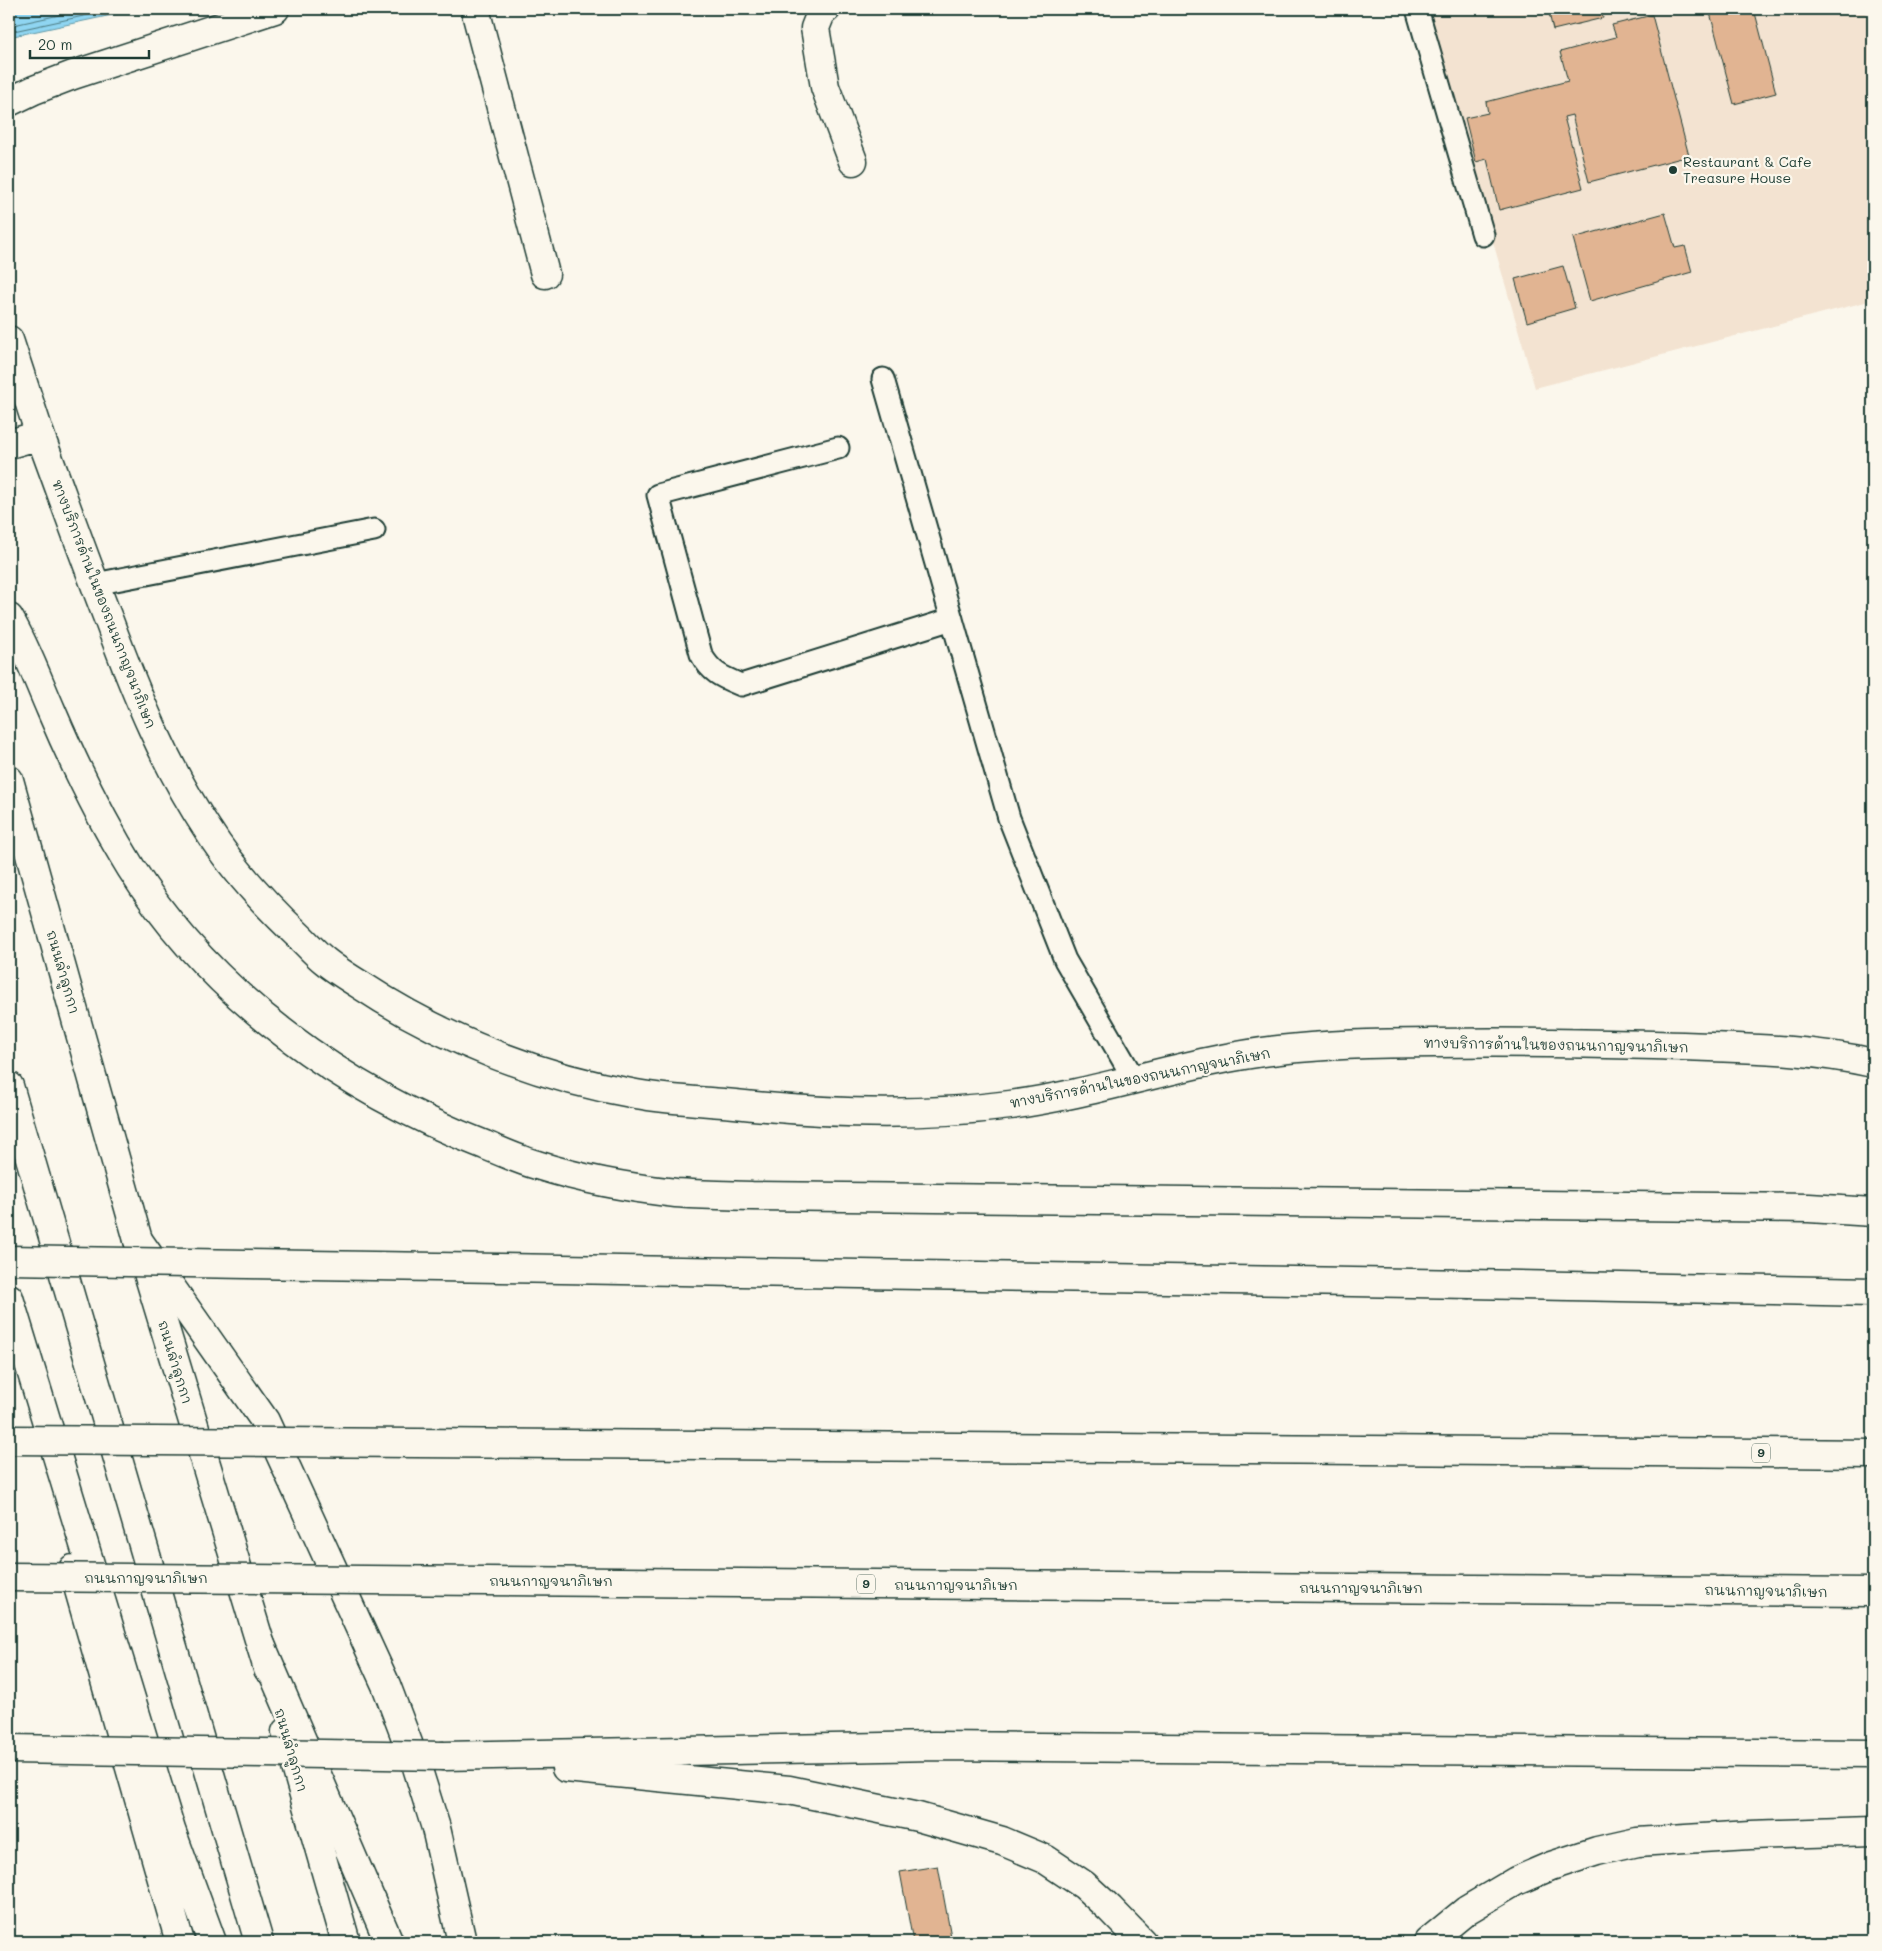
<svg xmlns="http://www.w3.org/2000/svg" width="1882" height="1951" font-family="Mali,'Playpen Sans Thai',sans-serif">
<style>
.built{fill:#f3e3d1}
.water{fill:#8fd5f1;stroke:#6298a5}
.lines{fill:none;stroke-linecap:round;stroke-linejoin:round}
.shore{stroke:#4c7a80;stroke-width:1}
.building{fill:#e1b492;stroke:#1f3d34}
.service-casing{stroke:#1f3d34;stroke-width:25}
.minor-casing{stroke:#1f3d34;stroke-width:31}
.tertiary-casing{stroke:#1f3d34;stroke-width:31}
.secondary-casing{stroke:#1f3d34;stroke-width:31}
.motorway-casing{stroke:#1f3d34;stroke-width:31}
.service{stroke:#fbf7ec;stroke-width:21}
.minor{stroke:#fbf7ec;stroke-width:28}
.tertiary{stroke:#fbf7ec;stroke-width:28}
.secondary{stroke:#fbf7ec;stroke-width:28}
.motorway{stroke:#fbf7ec;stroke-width:28}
.motorway-bridge-casing{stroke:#1f3d34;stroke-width:31;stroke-linecap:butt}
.motorway-bridge{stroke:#fbf7ec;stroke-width:28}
.poi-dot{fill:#1f3d34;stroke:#fbf7ec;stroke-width:2}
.labels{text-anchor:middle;stroke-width:4.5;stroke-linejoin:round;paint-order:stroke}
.shield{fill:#fbf7ec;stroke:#61756b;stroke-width:1}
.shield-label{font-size:12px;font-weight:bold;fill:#1f3d34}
.poi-label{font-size:14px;fill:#1f3d34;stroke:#fbf7ec;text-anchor:start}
.street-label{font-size:14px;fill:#1f3d34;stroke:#fbf7ec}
</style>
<rect width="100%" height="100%" fill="#fbf7ec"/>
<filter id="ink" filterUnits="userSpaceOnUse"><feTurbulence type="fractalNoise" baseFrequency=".02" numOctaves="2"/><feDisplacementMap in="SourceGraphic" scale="10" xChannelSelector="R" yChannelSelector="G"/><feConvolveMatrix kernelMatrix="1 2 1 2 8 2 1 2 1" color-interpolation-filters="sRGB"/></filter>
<g filter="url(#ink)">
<path class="built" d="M1426 9H1864L1873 41V300L1535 388Z"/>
<path class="water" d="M9 9H140L9 37Z"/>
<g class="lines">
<path class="shore" d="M9 26 87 9
M9 32 116 9"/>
</g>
<path class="building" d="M1548 9H1601L1603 18 1553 30Z
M1709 9H1754L1776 93 1734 104Z
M1652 15 1689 156 1589 182 1572 115 1564 117 1583 188 1499 210 1487 159 1476 162 1465 118 1488 113 1486 102 1568 81 1560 52 1616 37 1612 25Z
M1665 213 1675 248 1685 246 1692 272 1590 301 1573 238Z
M1563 266 1575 308 1527 322 1515 279Z
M938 1866 952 1942H913L900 1872Z"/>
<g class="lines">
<g class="service-casing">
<path id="service" d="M1417 9 1483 235
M883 379 1009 818 1065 960 1134 1079
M838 448 658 495 701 654C711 673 722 677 741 685L952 619
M95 584 374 530"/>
</g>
<g class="minor-casing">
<path id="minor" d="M475 9 545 274
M826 9 821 13 815 28 825 87 853 161"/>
</g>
<g class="tertiary-casing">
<path id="tertiary" d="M9 102 34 90 73 75 275 9
M9 340 40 435"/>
</g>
<g class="secondary-casing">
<path id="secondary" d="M9 444 40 435C63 497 85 560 109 621 136 694 165 765 208 830 233 870 267 906 301 938 309 946 316 954 325 961 336 970 349 978 362 986 444 1040 539 1077 636 1094 669 1100 702 1101 735 1104 827 1114 918 1117 1010 1105 1101 1093 1188 1060 1279 1050 1330 1044 1382 1043 1434 1043 1507 1042 1580 1043 1654 1045 1727 1048 1802 1047 1873 1063
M9 780 138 1240 268 1669
M9 1086 259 1942
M286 1732 346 1942
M1428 1942 1467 1910 1516 1881 1551 1866 1597 1851 1637 1842 1750 1835 1873 1831"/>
</g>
<g class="motorway-casing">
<path id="motorway" d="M9 618C26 647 37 678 51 710 74 764 100 818 131 868 212 997 345 1091 485 1145 502 1152 519 1160 537 1165 581 1179 630 1188 676 1193 701 1195 727 1195 752 1196L1809 1208 1873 1212
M138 1240 265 1421 386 1685 417 1767 436 1828 462 1942
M1471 1284 1873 1292
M9 1298 171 1830 212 1942
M1650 1452 1873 1454
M73 1569 180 1942
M1723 1591 1873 1592
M261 1645 389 1942
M444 1756 933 1746 1873 1754
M566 1768 789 1790 918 1817 1002 1841 1045 1859 1084 1885 1110 1909 1142 1942"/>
</g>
<use href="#service" class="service"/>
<use href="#minor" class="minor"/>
<use href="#tertiary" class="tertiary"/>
<use href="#secondary" class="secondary"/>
<use href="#motorway" class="motorway"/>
<g class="motorway-bridge-casing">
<path id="motorway-bridge" d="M9 1260 1471 1284
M9 1440 1650 1452
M9 1577 1723 1591
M9 1749 444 1756"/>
</g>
<use href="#motorway-bridge" class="motorway-bridge"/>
</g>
</g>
<circle class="poi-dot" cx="1673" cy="170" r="5"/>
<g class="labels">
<g class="shield">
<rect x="1752" y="1443.5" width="18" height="19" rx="4"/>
<rect x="857" y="1574.5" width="18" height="19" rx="4"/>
</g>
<g class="shield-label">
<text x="1761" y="1457">9</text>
<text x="866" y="1588">9</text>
</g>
<g class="poi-label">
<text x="1683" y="167">Restaurant &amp; Cafe<tspan x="1683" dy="16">Treasure House</tspan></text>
</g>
<g class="street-label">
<text transform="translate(104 604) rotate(69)" y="5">ทางบริการด้านในของถนนกาญจนาภิเษก</text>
<text transform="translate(63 972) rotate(74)" y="5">ถนนลำลูกกา</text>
<text transform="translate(1556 1045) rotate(1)" y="5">ทางบริการด้านในของถนนกาญจนาภิเษก</text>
<text transform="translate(1140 1078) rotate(-11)" y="5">ทางบริการด้านในของถนนกาญจนาภิเษก</text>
<text transform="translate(175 1362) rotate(73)" y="5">ถนนลำลูกกา</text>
<text x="146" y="1583">ถนนกาญจนาภิเษก</text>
<text x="551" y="1586">ถนนกาญจนาภิเษก</text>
<text x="956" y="1590">ถนนกาญจนาภิเษก</text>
<text x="1361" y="1593">ถนนกาญจนาภิเษก</text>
<text transform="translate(1766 1591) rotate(1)" y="5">ถนนกาญจนาภิเษก</text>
<text transform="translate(291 1750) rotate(74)" y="5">ถนนลำลูกกา</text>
</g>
</g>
<rect width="1882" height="1951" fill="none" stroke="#fbf7ec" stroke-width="30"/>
<rect x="15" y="15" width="1852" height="1921" fill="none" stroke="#1f3d34" stroke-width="2" filter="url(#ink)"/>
<path d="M30 50v8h119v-8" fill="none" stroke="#1f3d34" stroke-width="2.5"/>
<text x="38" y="50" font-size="15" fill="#1f3d34" stroke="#fbf7ec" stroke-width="4" paint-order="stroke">20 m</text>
</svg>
